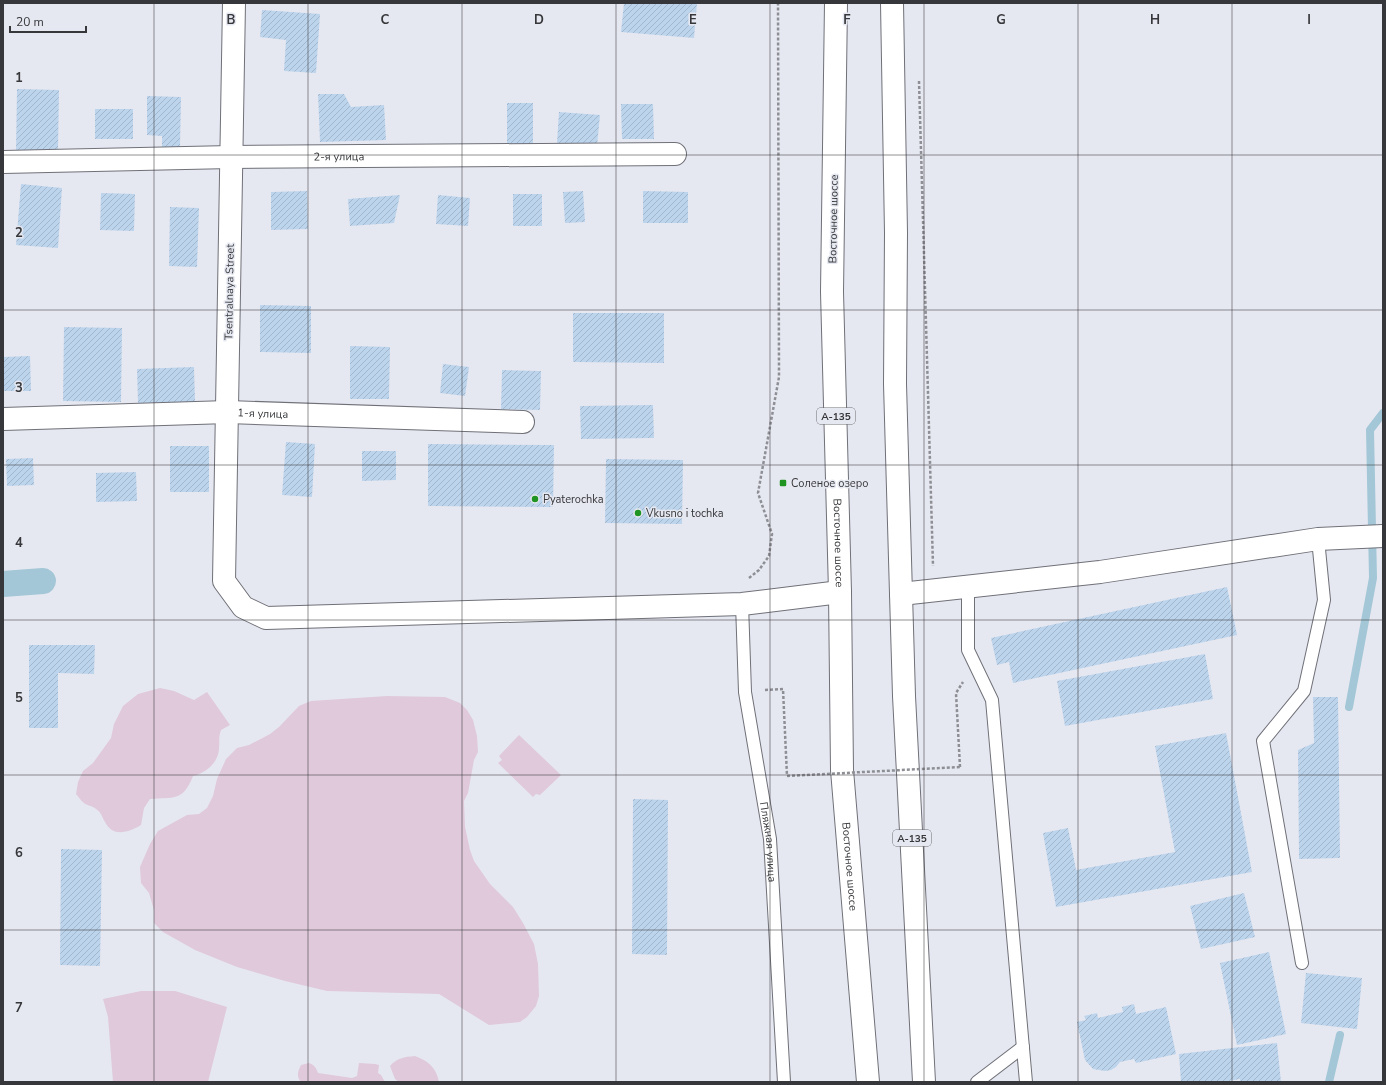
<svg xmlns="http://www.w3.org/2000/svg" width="1386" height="1085" font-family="'Nunito Sans',sans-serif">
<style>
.pitch{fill:#dfc9db}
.water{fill:#a3c7d6}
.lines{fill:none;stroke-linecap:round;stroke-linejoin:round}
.stream{stroke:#a3c7d6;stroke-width:8}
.canal{stroke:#a3c7d6;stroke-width:26}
.building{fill:url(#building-hatch)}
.service-casing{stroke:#6f7078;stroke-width:14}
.minor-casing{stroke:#6f7078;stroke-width:24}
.tertiary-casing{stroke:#6f7078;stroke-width:24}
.trunk-casing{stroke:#6f7078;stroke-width:24}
.path{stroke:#8e8f95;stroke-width:2.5;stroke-dasharray:3 2;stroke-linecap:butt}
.service{stroke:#fff;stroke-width:12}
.minor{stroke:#fff;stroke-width:22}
.tertiary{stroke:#fff;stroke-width:22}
.trunk{stroke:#fff;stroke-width:22}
.path-bridge{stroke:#8e8f95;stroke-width:2.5;stroke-dasharray:3 2;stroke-linecap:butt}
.grid{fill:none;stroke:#36373a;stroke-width:1;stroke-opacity:0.55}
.poi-dot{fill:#209422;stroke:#e6e8f1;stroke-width:1.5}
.labels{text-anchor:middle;stroke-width:3;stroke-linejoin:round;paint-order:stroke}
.shield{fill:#e6e8f1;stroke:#6b6c71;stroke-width:1}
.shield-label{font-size:10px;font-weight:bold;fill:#36373a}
.street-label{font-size:11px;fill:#36373a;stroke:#e6e8f1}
.poi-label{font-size:11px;fill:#36373a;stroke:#e6e8f1;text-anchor:start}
.grid-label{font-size:13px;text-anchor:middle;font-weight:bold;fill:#36373a;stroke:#e6e8f1;stroke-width:3;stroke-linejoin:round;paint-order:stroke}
</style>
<defs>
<pattern id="building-hatch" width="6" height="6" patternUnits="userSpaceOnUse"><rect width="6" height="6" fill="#bdd4ed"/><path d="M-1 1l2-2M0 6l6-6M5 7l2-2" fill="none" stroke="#a3b7cc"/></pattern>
</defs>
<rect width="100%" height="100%" fill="#e6e8f1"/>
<path class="pitch" d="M160 688 174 691 194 700 207 692 230 725 221 730C218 739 220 739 219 748 219 762 206 773 193 776 183 802 173 797 150 799L144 808 141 825C129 832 113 838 105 822 102 817 101 812 96 809 93 806 88 806 84 803 81 801 79 797 76 794L78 782 83 771 93 763 111 738 114 724 123 706 138 694Z
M387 696 445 697 460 703 467 710 473 720 477 736 478 752 474 760 468 793 464 801 465 827 470 850 474 861 490 884 513 907 523 923 534 944 538 964 539 996 536 1006 527 1017 520 1022 489 1025 439 994 327 991 285 981 237 967 195 950 163 932 154 923V910L149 893 141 883 140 867 150 844 158 831 187 815 199 814 207 808 213 796 217 779 226 759 237 748 249 745 270 734 279 727 299 706 311 701Z
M519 735 561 775 540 795 536 794 533 797 498 763 502 760 499 756Z
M141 991H175L227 1007 208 1082H113L108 1017 103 999Z
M415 1056C428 1061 436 1067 439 1082H399L395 1079 390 1066C397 1058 404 1057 415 1056Z
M309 1063C314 1065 316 1067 318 1073L352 1078 357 1076 359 1063 375 1064 379 1065 378 1073 381 1075 385 1082H301C296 1076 298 1071 301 1065Z"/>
<path class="water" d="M3 572H27V593L3 594Z"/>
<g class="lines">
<path class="stream" d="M1349 707 1373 578 1370 430 1383 413
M1329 1082 1340 1035"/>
<path class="canal" d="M3 584 43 581"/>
</g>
<path class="building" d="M624 3H697L694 38 621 32Z
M262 10 320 14 316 73 284 71 286 40 260 37Z
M17 89 59 90 58 151 16 150Z
M318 94H344L351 107 384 105 386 140 320 142Z
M147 96 181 97 180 148H162V136L147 135Z
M507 103H533V144H507Z
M621 104H653L654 139H622Z
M95 109H133V139H95Z
M559 112 600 115 597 146 557 143Z
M21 184 62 188 58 248 16 245Z
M307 191 308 229 271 230V192Z
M583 191 585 222 565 223 563 192Z
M643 191 688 192V223H643Z
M101 193 135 194 134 231 100 230Z
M513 194H542V226H513Z
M400 195 394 223 350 226 348 199Z
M438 195 470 198 468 226 436 224Z
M170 207 199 208 197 267 169 266Z
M260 305 311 306V353L260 352Z
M573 313H664V363L573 362Z
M64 327 122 328 121 402 63 401Z
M350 346 390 347 389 399H350Z
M30 356 31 391H3V357Z
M443 364 469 367 465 396 440 393Z
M194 367 195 402 138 403 137 369Z
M502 370 541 371 540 410 501 409Z
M653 405 654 438 581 439 580 406Z
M286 442 315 444 312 497 282 495Z
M428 444 554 445 553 507 428 506Z
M170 446H209V492H170Z
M362 451H396V480L362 481Z
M33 458 34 485 7 486 6 459Z
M606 459 683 460 682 524 605 523Z
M136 472 137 501 96 502V473Z
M1227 587 1237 635 1013 683 1009 662 997 665 991 638Z
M29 645H95L94 674 58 673V728H29Z
M1205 654 1213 699 1065 726 1057 681Z
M1313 697H1338L1340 858 1299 859 1298 750 1314 743Z
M1226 733 1252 872 1056 907 1043 833 1068 828 1076 870 1175 852 1155 746Z
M633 799 668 800 667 955 632 954Z
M61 849 102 850 100 966 60 965Z
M1244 893 1255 937 1201 949 1190 906Z
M1269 952 1286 1034 1237 1045 1220 963Z
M1306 973 1362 978 1357 1029 1301 1023Z
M1134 1004 1136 1014 1166 1007 1176 1054 1136 1063 1134 1059 1120 1062 1116 1067 1111 1070 1105 1071 1093 1069 1085 1060 1077 1022 1086 1020 1084 1016 1097 1013 1098 1018 1123 1012 1122 1007Z
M1277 1043 1281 1082H1240V1079L1223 1082H1181L1179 1054Z"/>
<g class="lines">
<g class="service-casing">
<g id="service">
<path d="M968 587V650L992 700 1026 1082"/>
<path id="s1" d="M742 604 745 692 770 839 784 1082"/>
<path d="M1302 963 1263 741 1304 691 1324 600 1318 539"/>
<path d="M977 1082 1023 1047"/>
</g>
</g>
<g class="minor-casing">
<g id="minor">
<path d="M234 3 224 581 243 607 266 618 742 604 840 592"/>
<path id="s2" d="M3 162 231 157 675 154"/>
<path id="s3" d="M3 419 228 412 523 422"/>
</g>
</g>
<g class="tertiary-casing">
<path id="tertiary" d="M901 594 1100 572 1318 539 1383 536"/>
</g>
<g class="trunk-casing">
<g id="trunk">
<path id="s4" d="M836 3 832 292 840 592 842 770 868 1082"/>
<path d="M892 3 896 233 895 384 901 594 904 696 924 1082"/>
</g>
</g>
<path class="path" d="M919 81 933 566
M749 578 759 570 769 556 772 534 758 493 779 377 778 3
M765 690 783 689 787 776
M960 767 956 693 963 682"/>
<use href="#service" class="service"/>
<use href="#minor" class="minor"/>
<use href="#tertiary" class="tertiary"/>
<use href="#trunk" class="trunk"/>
<path class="path-bridge" d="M787 776 960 767"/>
</g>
<path class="grid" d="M154 3V1082M308 3V1082M462 3V1082M616 3V1082M770 3V1082M924 3V1082M1078 3V1082M1232 3V1082M3 155H1383M3 310H1383M3 465H1383M3 620H1383M3 775H1383M3 930H1383"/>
<g class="poi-dot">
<rect x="779" y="479" width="8" height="8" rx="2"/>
<circle cx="535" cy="499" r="4"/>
<circle cx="638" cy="513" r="4"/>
</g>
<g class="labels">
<g class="shield">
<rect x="817" y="408" width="38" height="16" rx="3"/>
<rect x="893" y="830" width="38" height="16" rx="3"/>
</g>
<g class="shield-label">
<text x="836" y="420">А-135</text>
<text x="912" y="842">А-135</text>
</g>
<g class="street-label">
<text dy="4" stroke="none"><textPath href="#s2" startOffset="336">2-я улица</textPath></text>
<text transform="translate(833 219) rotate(-89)" y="4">Восточное шоссе</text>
<text transform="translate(229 292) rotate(-89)" y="4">Tsentralnaya Street</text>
<text dy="4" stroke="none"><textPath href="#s3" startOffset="260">1-я улица</textPath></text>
<text dy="4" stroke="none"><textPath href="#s4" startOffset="540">Восточное шоссе</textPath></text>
<text dy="4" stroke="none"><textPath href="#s1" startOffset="240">Пляжная улица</textPath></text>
<text dy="4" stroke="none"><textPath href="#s4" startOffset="864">Восточное шоссе</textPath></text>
</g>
<g class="poi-label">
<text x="791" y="487">Соленое озеро</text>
<text x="543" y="503">Pyaterochka</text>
<text x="646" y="517">Vkusno i tochka</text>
</g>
</g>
<g class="grid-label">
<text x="231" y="24">B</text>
<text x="385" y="24">C</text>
<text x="539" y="24">D</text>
<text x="693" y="24">E</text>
<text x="847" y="24">F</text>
<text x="1001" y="24">G</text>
<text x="1155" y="24">H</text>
<text x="1309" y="24">I</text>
<text x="19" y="82">1</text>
<text x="19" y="237">2</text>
<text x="19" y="392">3</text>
<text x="19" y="547">4</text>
<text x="19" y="702">5</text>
<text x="19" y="857">6</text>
<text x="19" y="1012">7</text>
</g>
<rect width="1386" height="1085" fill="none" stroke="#36373a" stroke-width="8"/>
<path d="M10 26v6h76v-6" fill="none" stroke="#36373a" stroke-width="2"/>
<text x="16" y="26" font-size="12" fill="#36373a" stroke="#e6e8f1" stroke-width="3" paint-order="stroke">20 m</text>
</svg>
